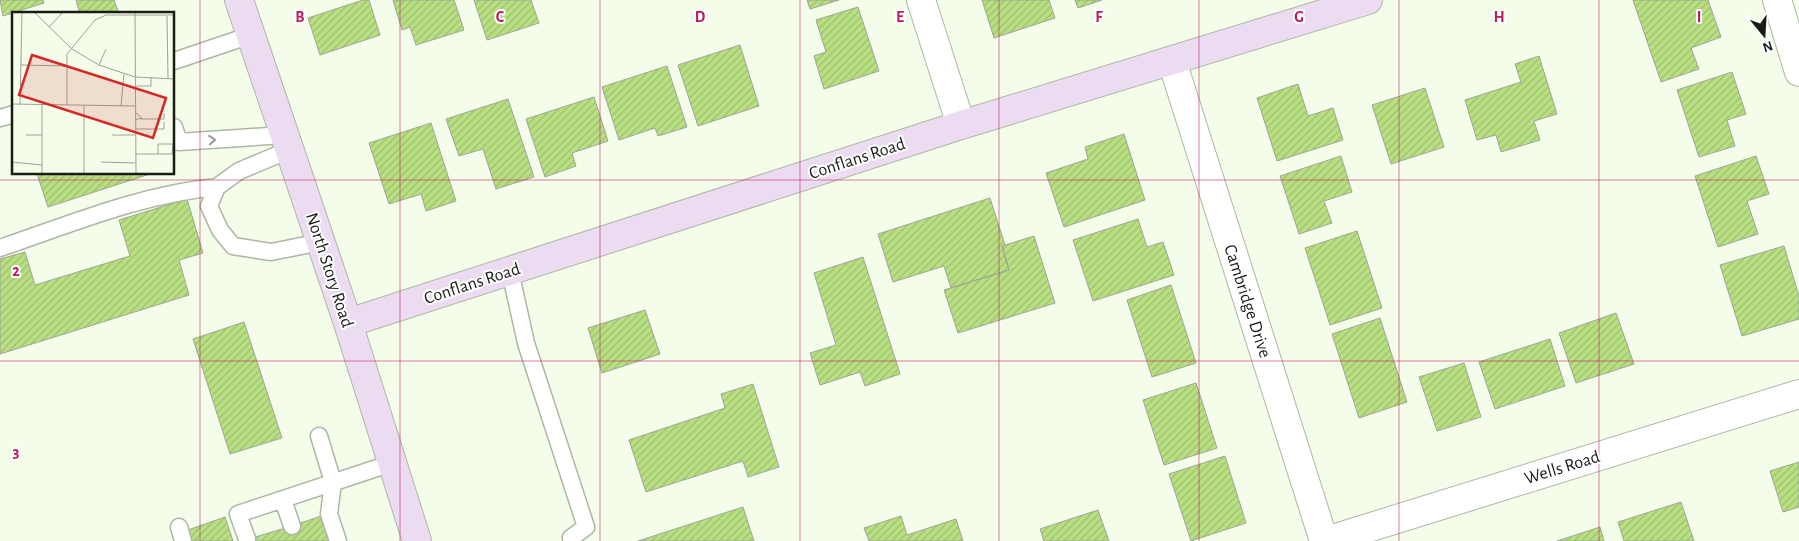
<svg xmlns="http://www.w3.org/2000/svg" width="1799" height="541" font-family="'Alegreya Sans',sans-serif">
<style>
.building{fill:url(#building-hatch);stroke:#9ea695}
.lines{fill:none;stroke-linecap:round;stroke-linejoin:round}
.lane-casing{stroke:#aeb6a5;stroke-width:19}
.street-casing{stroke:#aeb6a5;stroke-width:30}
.secondary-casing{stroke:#aeb6a5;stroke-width:30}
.lane{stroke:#fff;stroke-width:16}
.street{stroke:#fff;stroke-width:28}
.secondary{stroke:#ecdcf1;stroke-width:28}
.oneway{stroke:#989996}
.grid{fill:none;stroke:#c2185b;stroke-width:1;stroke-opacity:0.55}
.labels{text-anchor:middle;stroke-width:4;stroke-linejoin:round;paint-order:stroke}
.street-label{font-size:18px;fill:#191c15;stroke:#fff}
.inset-road{fill:none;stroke:#9ca395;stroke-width:1}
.view{fill:#d62828;fill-opacity:0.15;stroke:#d62828;stroke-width:2.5}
.inset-edge{fill:none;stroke:#191c15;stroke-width:2.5}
.grid-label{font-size:16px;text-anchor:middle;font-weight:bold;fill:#c2185b;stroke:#fff;stroke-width:4;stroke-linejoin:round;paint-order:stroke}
</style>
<defs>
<pattern id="building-hatch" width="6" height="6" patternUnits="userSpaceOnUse" patternTransform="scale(1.25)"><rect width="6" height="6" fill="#b8df82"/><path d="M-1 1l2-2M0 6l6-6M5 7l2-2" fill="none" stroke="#9ebf6f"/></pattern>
</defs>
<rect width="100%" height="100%" fill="#f4fdea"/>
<path class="building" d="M0 0H43L44 3 3 16Z
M76 0H114L119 14H80Z
M363 0H369L380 35 320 55 308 18Z
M393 0H454L464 30 416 45 410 27 402 30Z
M474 0H531L539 23 487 40Z
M807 0H839L810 9Z
M982 0H1049L1055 18 994 38Z
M1075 0H1102L1078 8Z
M1633 0H1708L1721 37 1691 48 1699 69 1661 82Z
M858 7 879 71 824 89 814 56 826 52 816 20Z
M740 45 759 106 698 126 678 65Z
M1539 56 1557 114 1534 121 1540 140 1501 152 1496 135 1477 140 1465 100 1521 82 1515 64Z
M667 66 687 127 658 136 655 128 619 140 602 87Z
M1732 72 1746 114 1727 120 1735 146 1699 157 1677 90Z
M1298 84 1308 116 1333 108 1343 140 1277 161 1257 98Z
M1425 88 1444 147 1391 164 1372 105Z
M594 97 608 141 572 153 576 166 545 177 526 119Z
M508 99 534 177 496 189 483 149 459 156 446 119Z
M431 123 456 201 426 211 421 194 389 204 369 143Z
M1124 134 1145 200 1064 227 1046 173 1088 159 1085 147Z
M1341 156 1352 192 1324 201 1332 223 1299 234 1280 176Z
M1756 156 1769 194 1747 201 1758 234 1718 247 1695 176Z
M37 174H150L48 207Z
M990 198 1005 245 1002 246 1009 270 951 288 944 266 893 282 878 234Z
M187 199 203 253 179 260 189 295 0 354V259L25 252 35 285 130 256 119 220Z
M1138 219 1147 247 1163 242 1174 275 1093 301 1073 240Z
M1357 231 1382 308 1330 325 1305 248Z
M1034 236 1055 303 958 333 944 290 1009 270 1002 246Z
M1784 246 1799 296V319L1742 336 1720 265Z
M863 257 900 374 865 386 860 372 820 385 810 353 836 345 814 273Z
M1171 285 1196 363 1152 377 1127 300Z
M645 310 660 354 602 373 588 328Z
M1616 313 1634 364 1576 383 1559 333Z
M1380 318 1407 402 1359 418 1332 334Z
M244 322 282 438 230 454 193 339Z
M1550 339 1565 386 1495 409 1479 362Z
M1464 363 1481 417 1437 431 1419 377Z
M1196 383 1217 448 1164 465 1143 400Z
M753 384 779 467 748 477 743 461 646 492 629 440 725 408 721 394Z
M1225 456 1246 523 1191 541 1169 474Z
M1799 462V507L1783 512 1770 471Z
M1681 502 1694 541H1624L1618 522Z
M743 507 754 541H638Z
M1098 510 1109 541H1044L1040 529Z
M321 516 329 541H242L292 526Z
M901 516 907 535 956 519 963 541H869L864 528Z
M225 517 233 541H188L185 531Z
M1600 527 1604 541H1557Z"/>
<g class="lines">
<g class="lane-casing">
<path id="lane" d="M174 61 251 35
M0 118 14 114
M174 127 179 142 284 135
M289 150 239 171 217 187 209 206 220 230 233 246 271 252 321 242
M0 248C71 224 142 194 217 187
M510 271 526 343 586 527 571 538 572 541
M319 436 333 482 329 514 338 541
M283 500 292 526
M179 527 183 541
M247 539 238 514 392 463"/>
</g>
<g class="street-casing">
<path id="street" d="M921 0 961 125
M1777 0 1799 72
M1172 61 1324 541
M1326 541 1799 394"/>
</g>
<g class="secondary-casing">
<path id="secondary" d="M239 0 348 323 417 541
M348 323 961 125 1368 0"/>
</g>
<use href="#lane" class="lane"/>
<use href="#street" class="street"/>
<use href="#secondary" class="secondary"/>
</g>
<defs><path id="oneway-chevron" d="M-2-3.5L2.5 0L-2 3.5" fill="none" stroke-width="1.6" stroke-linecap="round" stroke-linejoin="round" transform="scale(1.25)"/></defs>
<use class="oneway" href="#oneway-chevron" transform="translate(212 140) rotate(-4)"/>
<path class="grid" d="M200 0V541M400 0V541M600 0V541M800 0V541M999 0V541M1199 0V541M1399 0V541M1599 0V541M0 180H1799M0 361H1799"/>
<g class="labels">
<g class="street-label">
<text transform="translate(857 158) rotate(-18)" y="6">Conflans Road</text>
<text transform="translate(330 270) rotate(72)" y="6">North Story Road</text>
<text transform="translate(472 283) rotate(-18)" y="6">Conflans Road</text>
<text transform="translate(1248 301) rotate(72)" y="6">Cambridge Drive</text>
<text transform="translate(1562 467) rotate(-17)" y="6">Wells Road</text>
</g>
</g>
<g transform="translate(12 12)">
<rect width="162" height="162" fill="#f4fdea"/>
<path class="inset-road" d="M22 0 60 37 87 53 123 65 163 67M123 0 124 162M155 4 156 67M37 15 51 0M9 53 55 54M87 53 94 37M123 74H139V66M0 92 123 94M8 93 10 0M30 93V162M55 93V42L83 8 94 3H163M72 94V162M109 94 112 62M123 100 130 106 123 108M129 107H152V101M123 117H152V110M14 123H30M100 123H123M123 142H160L161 132H146V142M0 150 30 153M89 150 123 151"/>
<path class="view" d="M20 43 154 86 141 126 7 83Z"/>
<rect width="162" height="162" class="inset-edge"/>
</g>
<g class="grid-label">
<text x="300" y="22">B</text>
<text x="500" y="22">C</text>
<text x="700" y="22">D</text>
<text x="900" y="22">E</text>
<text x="1099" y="22">F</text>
<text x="1299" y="22">G</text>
<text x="1499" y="22">H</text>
<text x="1699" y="22">I</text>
<text x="16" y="276">2</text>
<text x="16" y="457">3</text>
</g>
<g transform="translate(1764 35) rotate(162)" stroke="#ffffff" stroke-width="4" paint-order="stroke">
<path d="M0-4L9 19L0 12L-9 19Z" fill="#191c15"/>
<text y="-8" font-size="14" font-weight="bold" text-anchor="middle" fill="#191c15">N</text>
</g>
</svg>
